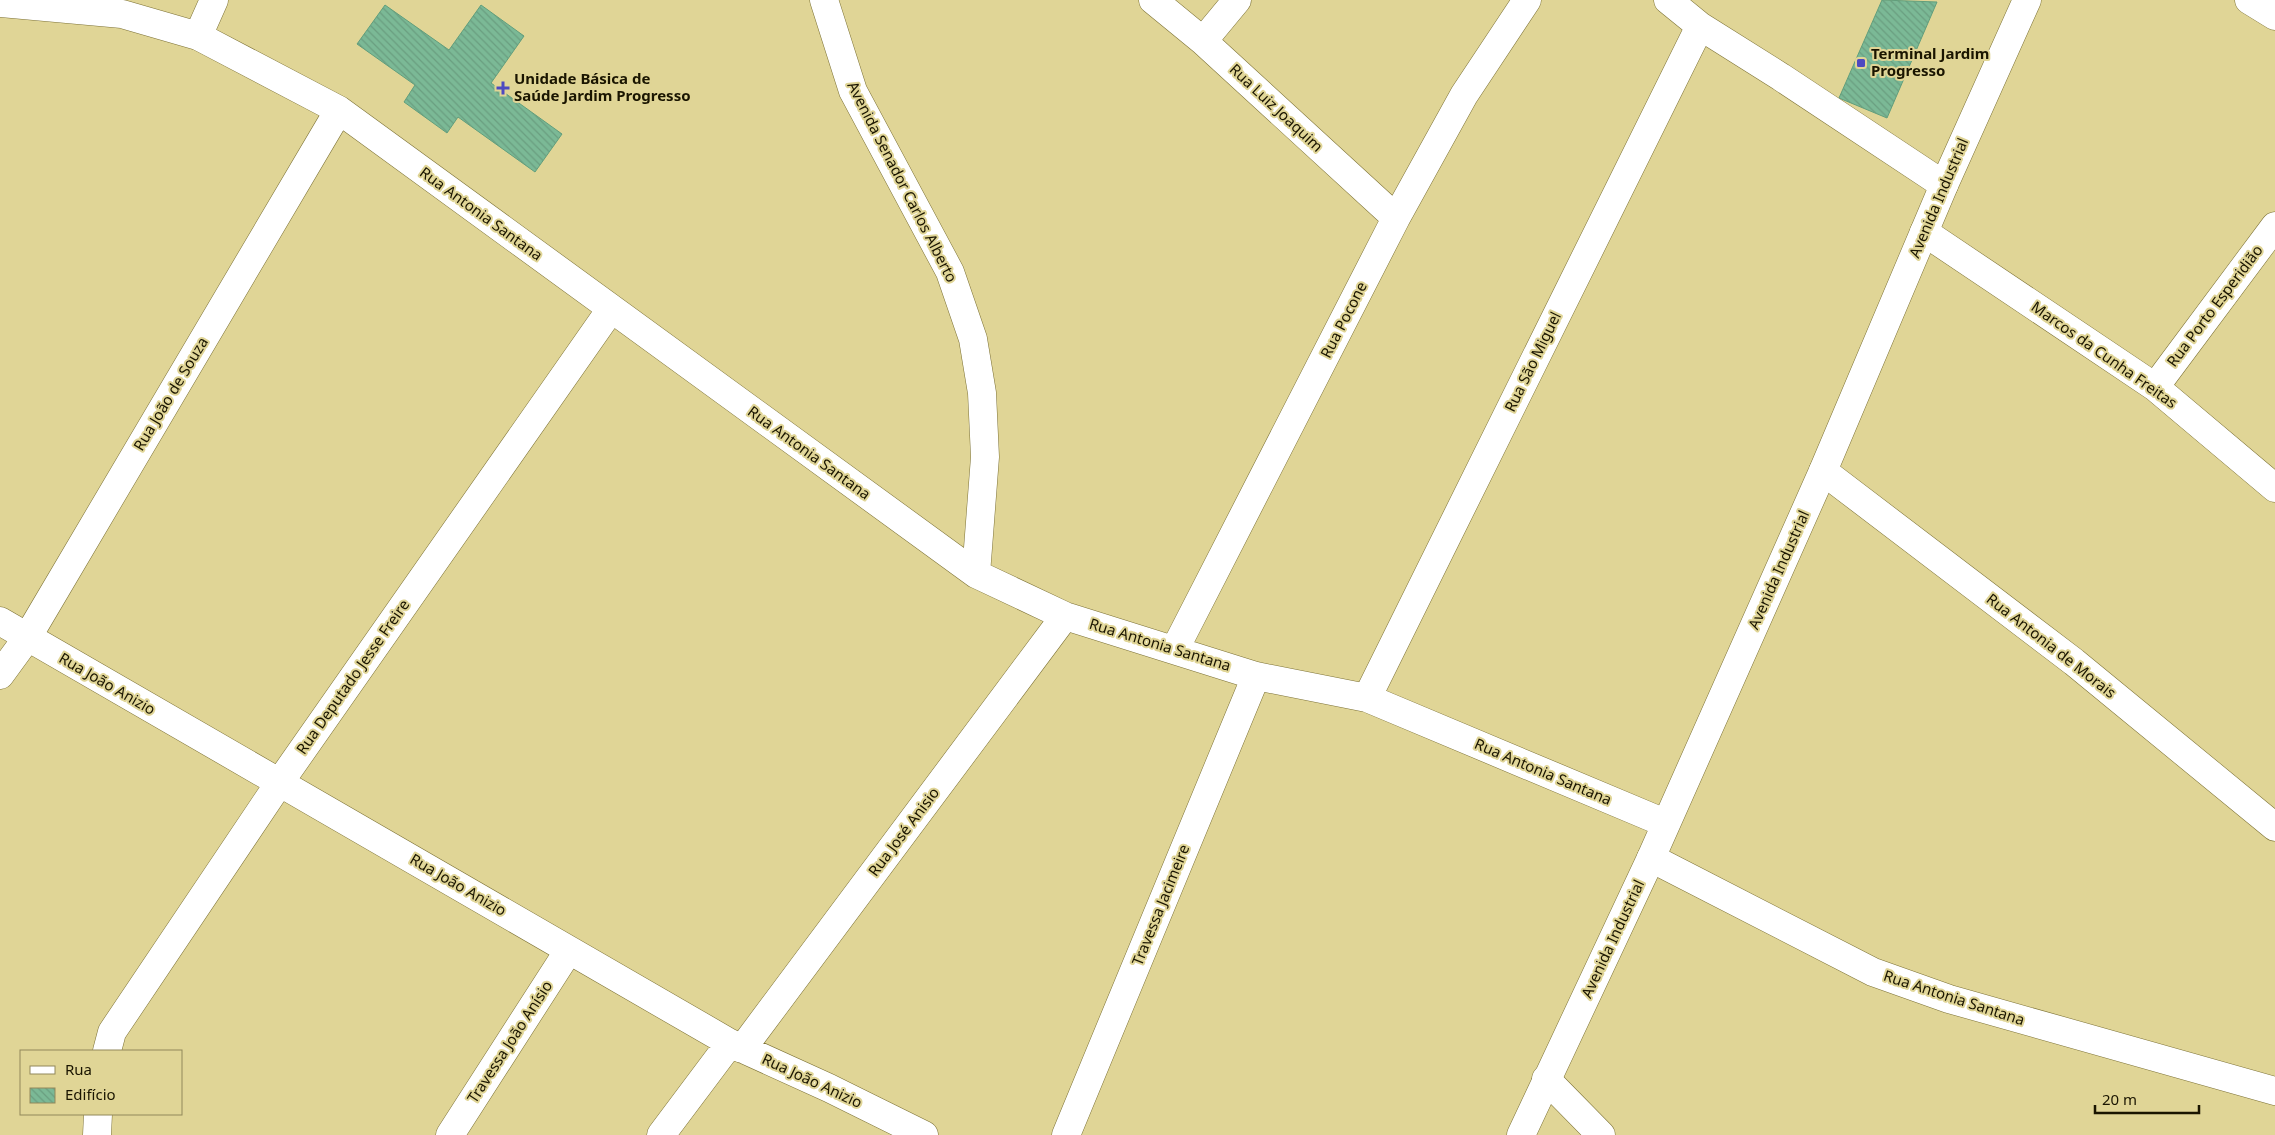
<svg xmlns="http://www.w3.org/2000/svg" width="2275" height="1135" font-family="'Noto Sans',sans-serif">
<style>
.building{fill:url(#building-back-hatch);stroke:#619e7c}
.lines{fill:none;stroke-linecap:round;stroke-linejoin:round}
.minor-casing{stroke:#7d7236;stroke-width:29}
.tertiary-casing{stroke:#7d7236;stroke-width:29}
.minor{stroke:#fff;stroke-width:28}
.tertiary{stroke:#fff;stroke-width:28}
.poi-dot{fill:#4e49c0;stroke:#e0d596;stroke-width:2}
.labels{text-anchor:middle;stroke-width:4;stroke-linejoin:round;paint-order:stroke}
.poi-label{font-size:15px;font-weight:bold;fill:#1a1500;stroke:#e0d596;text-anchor:start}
.street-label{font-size:15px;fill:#1a1500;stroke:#e0d596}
</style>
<defs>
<pattern id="building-back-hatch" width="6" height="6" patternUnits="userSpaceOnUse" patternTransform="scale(1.25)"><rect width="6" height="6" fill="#7bb996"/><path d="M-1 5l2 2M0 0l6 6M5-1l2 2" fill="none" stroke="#6a9e80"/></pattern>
</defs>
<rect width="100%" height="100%" fill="#e0d596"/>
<path class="building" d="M1882 0 1937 2 1887 118 1839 98Z
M385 5 449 50 481 5 524 36 491 83 562 134 535 172 458 117 447 133 404 102 415 85 357 44Z"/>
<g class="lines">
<g class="minor-casing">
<path id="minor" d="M824 0 853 91 950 272 973 339 982 393 985 457 976 574
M1153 0 1203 41 1396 218
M1668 0 1700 26 1781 77 1944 185
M2249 0 2275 16
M0 3 122 14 198 36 339 110 976 574 1065 616 1256 676 1367 698 1665 823
M198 36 214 0
M1203 41 1237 0
M1924 232 2155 387 2275 488
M2155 387 2275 226
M1823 471 2074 662 2275 827
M0 621 730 1043 829 1088 924 1135
M1175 649 1396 218 1464 95 1527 0
M0 675 27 638 339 110
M1367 698 1700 26
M1651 858 1873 972 1949 999 2275 1091
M742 1049 1065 616
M107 1051 112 1032 280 782 611 309
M1546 1079 1601 1135
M97 1135 98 1114
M450 1135 569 950
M661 1135 730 1043
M1066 1135 1256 676"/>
</g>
<g class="tertiary-casing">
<path id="tertiary" d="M1521 1135 1651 858 1823 471 1944 185 2027 0"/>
</g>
<use href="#minor" class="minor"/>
<use href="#tertiary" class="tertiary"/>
</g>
<g class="poi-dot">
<rect x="1856" y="58" width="10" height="10" rx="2.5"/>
<path d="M500.5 80.5h5v5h5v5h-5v5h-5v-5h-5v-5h5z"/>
</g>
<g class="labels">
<g class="poi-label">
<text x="1871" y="59">Terminal Jardim<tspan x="1871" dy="17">Progresso</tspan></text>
<text x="514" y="84">Unidade Básica de<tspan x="514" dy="17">Saúde Jardim Progresso</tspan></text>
</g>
<g class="street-label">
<text transform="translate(1276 108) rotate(43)" y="5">Rua Luiz Joaquim</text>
<text transform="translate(902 182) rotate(63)" y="5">Avenida Senador Carlos Alberto</text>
<text transform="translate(1939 198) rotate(-67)" y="5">Avenida Industrial</text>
<text transform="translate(481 214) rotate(36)" y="5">Rua Antonia Santana</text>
<text transform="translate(2215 306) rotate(-53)" y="5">Rua Porto Esperidião</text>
<text transform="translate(1344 320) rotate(-63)" y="5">Rua Pocone</text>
<text transform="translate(2104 355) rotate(35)" y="5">Marcos da Cunha Freitas</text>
<text transform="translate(1533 362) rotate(-64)" y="5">Rua São Miguel</text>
<text transform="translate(171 394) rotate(-59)" y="5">Rua João de Souza</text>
<text transform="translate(809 453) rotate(36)" y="5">Rua Antonia Santana</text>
<text transform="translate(1779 570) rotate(-66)" y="5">Avenida Industrial</text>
<text transform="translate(1160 645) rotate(17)" y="5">Rua Antonia Santana</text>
<text transform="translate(2051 646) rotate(38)" y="5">Rua Antonia de Morais</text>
<text transform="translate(353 677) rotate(-55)" y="5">Rua Deputado Jesse Freire</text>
<text transform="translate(107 684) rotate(30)" y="5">Rua João Anizio</text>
<text transform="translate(1543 772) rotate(23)" y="5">Rua Antonia Santana</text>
<text transform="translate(904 832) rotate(-53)" y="5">Rua José Anisio</text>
<text transform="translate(458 885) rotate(30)" y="5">Rua João Anizio</text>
<text transform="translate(1161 905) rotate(-68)" y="5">Travessa Jacimeire</text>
<text transform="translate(1613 939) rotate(-65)" y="5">Avenida Industrial</text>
<text transform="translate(1954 998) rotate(18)" y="5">Rua Antonia Santana</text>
<text transform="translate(510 1042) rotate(-57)" y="5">Travessa João Anísio</text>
<text transform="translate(812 1081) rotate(25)" y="5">Rua João Anizio</text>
</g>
</g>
<rect x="20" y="1050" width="162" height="65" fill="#e0d596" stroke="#91885a"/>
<rect x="30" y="1066" width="25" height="8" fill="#ffffff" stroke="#91885a"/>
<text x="65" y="1075" font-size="15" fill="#1a1500">Rua</text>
<rect x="30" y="1088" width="25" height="15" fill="url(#building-back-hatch)" stroke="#91885a"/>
<text x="65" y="1100" font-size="15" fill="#1a1500">Edifício</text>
<path d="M2095 1105v8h104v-8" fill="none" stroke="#1a1500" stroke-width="2.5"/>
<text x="2102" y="1105" font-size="15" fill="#1a1500" stroke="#e0d596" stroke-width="4" paint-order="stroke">20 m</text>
</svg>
